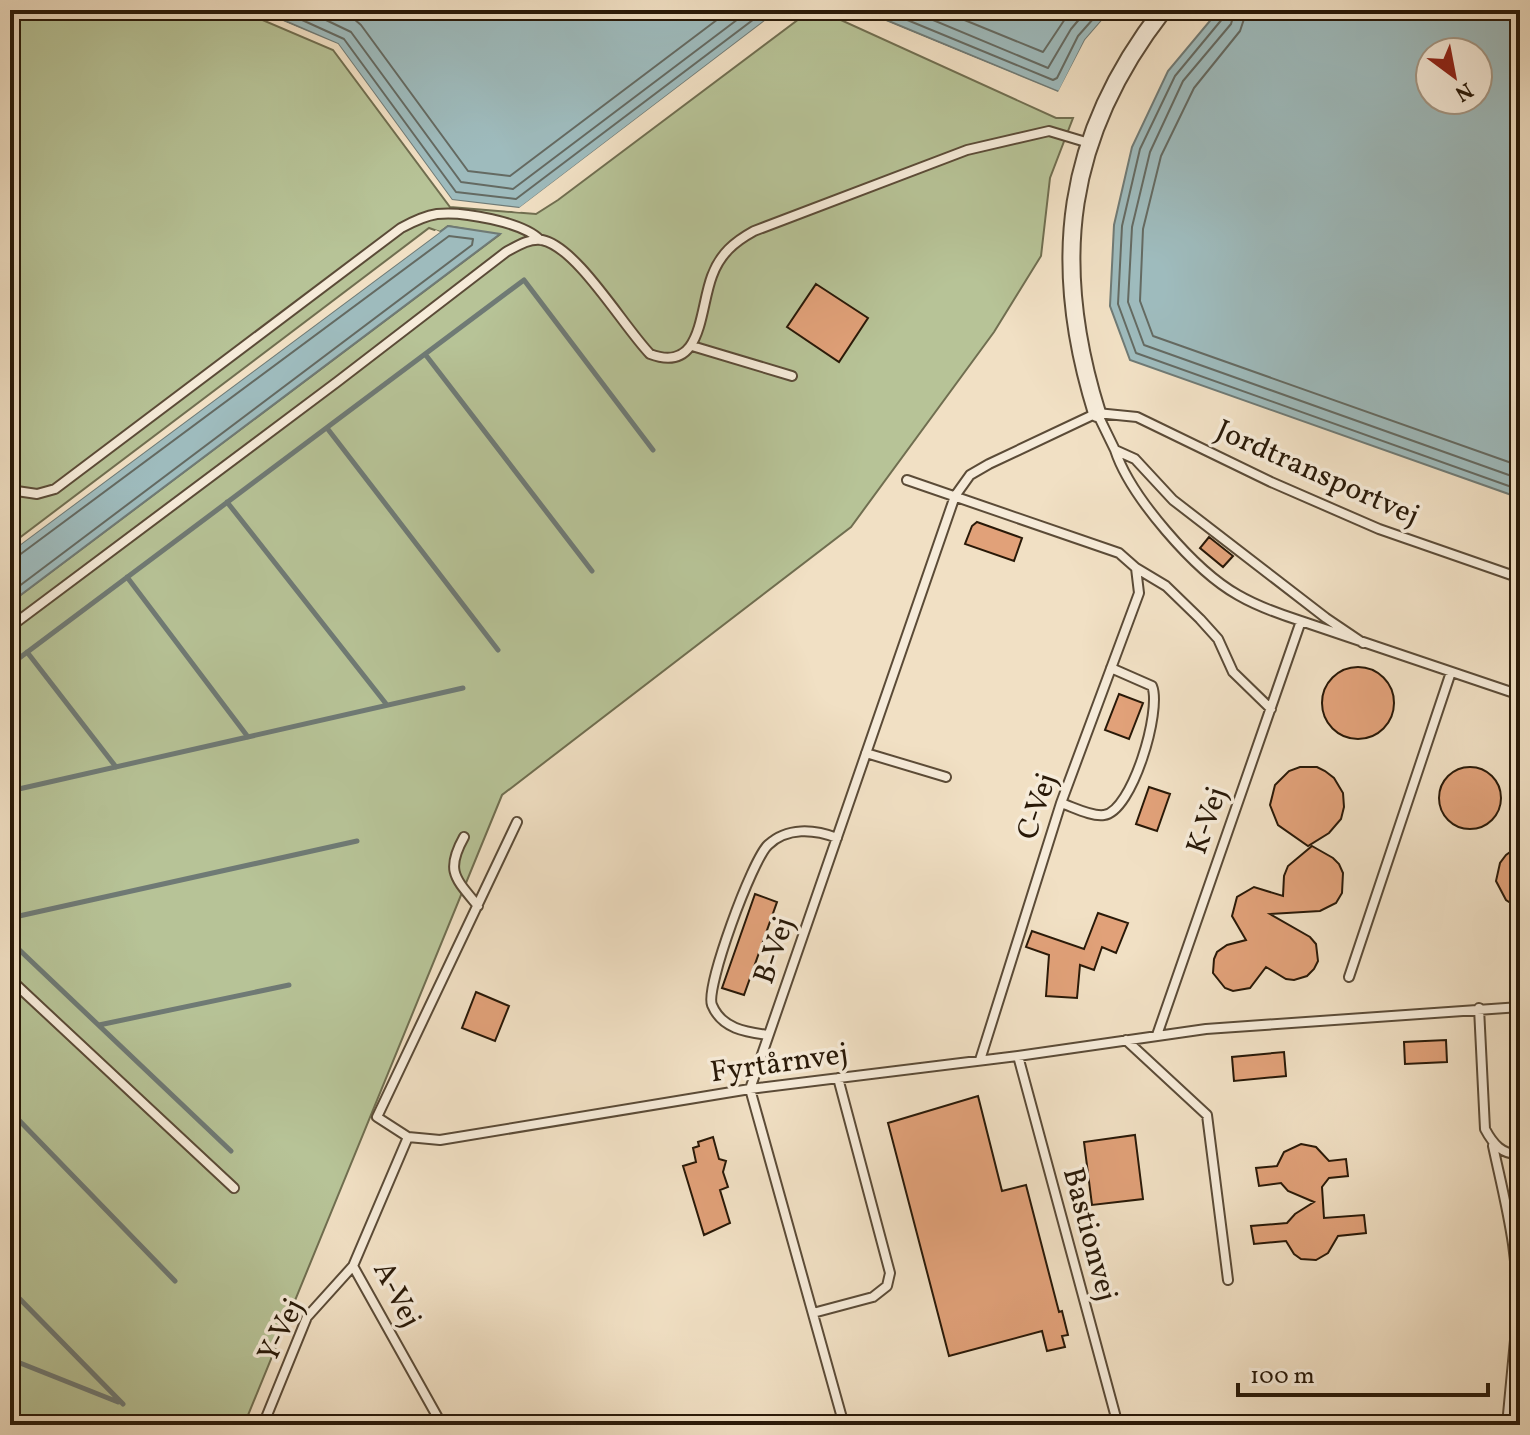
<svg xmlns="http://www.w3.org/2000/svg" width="1530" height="1435" font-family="Vollkorn,serif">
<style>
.green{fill:#b7c397;stroke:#706e50;stroke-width:2}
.water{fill:#9ebbbd;stroke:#6f7a75;stroke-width:2;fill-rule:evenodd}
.pier{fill:#f1e0c4}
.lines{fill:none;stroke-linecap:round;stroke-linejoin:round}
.shore{stroke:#646a62;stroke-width:2}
.stream{stroke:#6f7a75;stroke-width:5}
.building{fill:#e1a179;stroke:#291908;stroke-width:2}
.service-casing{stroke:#5b4b37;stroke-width:12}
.minor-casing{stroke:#5b4b37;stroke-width:20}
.service{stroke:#f6ebd9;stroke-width:8}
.minor{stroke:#f6ebd9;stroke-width:16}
.labels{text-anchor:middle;stroke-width:7;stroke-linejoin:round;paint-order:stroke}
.street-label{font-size:30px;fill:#291908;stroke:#f6ebd9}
</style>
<rect width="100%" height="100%" fill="#f1e0c4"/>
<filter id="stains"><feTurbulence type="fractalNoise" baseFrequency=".0025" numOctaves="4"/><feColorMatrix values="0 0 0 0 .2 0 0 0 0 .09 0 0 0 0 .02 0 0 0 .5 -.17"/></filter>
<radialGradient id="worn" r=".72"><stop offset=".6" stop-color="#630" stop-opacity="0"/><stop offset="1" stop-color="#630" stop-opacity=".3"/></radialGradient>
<path class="green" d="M10 10H239L333 50 450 207 536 214 558 200 811 10H819L1056 118H1073L1050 178 1041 256 994 332 851 527 502 795 244 1425H10V603L499 235 448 226 440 232 429 228 10 545Z"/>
<path class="water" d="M260 10H779L520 208 452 200 338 44Z
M862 10H1111L1085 40 1059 92Z
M1219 10H1520V498L1130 360 1110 306 1114 225 1132 147 1168 71ZM1430 52H1478V100H1430Z
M448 226 500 234 10 603V552Z"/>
<path class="pier" d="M256 10 338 44 452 200 519 208 779 10H783L520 212 450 203 335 47 258 14Z
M858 10 1058 92 1085 40 1111 10H1115L1088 43 1062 94 1059 96 861 14Z
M436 230 440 232 10 552V547Z"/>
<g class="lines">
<path class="shore" d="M280 10 344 39 456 192 516 199 766 10
M305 10 351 32 461 182 513 189 750 10
M335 10 354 19 361 25 468 171 510 176 730 10
M883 10 1053 80 1057 78 1078 36 1101 10
M909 10 1048 68 1071 29 1087 10
M940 10 1043 52 1071 10
M1225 10 1223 18 1175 76 1140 149 1122 226 1118 304 1136 353 1520 490
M1235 10 1231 24 1183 81 1150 152 1132 227 1128 302 1144 345 1520 479
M1247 10 1240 31 1194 88 1161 156 1143 229 1140 301 1153 336 1520 466
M10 558 18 556 449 236 473 239 472 245 10 593"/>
<path class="stream" d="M425 354 592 571
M327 428 498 650
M227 502 387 705
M127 577 248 737
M27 652 116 767
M10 665 524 280 653 450
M10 791 463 688
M10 918 357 841
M10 941 231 1151
M99 1025 289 985
M10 1111 175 1281
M10 1289 123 1404
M10 1359 118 1402"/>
</g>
<path class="building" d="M816 284 868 318 839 362 787 327Z
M977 522 1022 538 1014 561 965 544 972 526Z
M1209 537 1233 556 1223 567 1200 548Z
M1322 703a36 36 0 1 1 72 0a36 36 0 1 1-72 0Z
M1119 694 1143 703 1129 739 1105 730Z
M1300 767H1317L1325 771 1334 778 1343 793 1344 807 1341 819 1329 833 1308 846 1278 825 1270 805 1275 785 1289 771Z
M1439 798a31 31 0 1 1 62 0a31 31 0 1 1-62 0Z
M1149 787 1170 794 1157 831 1136 824Z
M1520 845V909L1506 900 1496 881 1500 863 1506 855Z
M1312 846 1333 858 1339 864 1343 873 1342 893 1336 903 1320 911 1270 914 1310 937 1316 944 1318 961 1314 969 1307 976 1294 980 1286 979 1266 967 1250 988 1233 991 1225 988 1213 973 1214 959 1217 952 1227 945 1246 940 1232 916 1237 897 1254 887 1283 896 1284 876 1288 866Z
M755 894 777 902 744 995 722 988Z
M1098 913 1128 923 1116 953 1102 947 1094 970 1080 965 1077 998 1046 996 1049 955 1026 947 1032 931 1084 949Z
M476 992 509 1006 495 1041 462 1028Z
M1446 1040 1447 1062 1405 1064 1404 1042Z
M1284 1052 1286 1076 1234 1081 1232 1057Z
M978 1096 1002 1191 1026 1185 1059 1312 1062 1311 1068 1335 1062 1336 1065 1347 1047 1351 1042 1331 949 1356 888 1123Z
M1135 1135 1143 1199 1092 1205 1084 1142Z
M713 1137 719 1159 726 1161 723 1172 728 1187 720 1190 730 1223 704 1235 683 1166 696 1162 693 1148 699 1146 698 1142Z
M1301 1144 1316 1147 1329 1161 1346 1159 1348 1176 1329 1178 1322 1187 1324 1218 1364 1215 1366 1233 1338 1236 1328 1253 1316 1260 1301 1259 1294 1254 1286 1241 1254 1244 1251 1226 1287 1223 1295 1214 1314 1202 1288 1191 1281 1183 1259 1186 1256 1168 1277 1166 1284 1152Z"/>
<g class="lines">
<g class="service-casing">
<path id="service" d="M692 346 792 376
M1097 413 1137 417 1271 482 1379 529 1520 578
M1097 413 1115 450 1135 459 1173 500 1326 618 1363 643
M1115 450C1130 496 1195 571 1238 595 1257 606 1279 614 1301 621L1157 1035
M907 480 1119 553 1136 568 1166 586 1200 619 1218 639 1233 672 1271 709
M10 490 37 494 55 489 401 228C412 222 424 216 437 214 462 211 523 222 540 240
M1301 621 1520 695
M10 627 337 382 506 252C517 246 529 238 542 240 577 247 623 326 650 354 703 374 699 310 712 276 720 254 734 242 754 231L967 150 1049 131 1089 143
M866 753 946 777
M1061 803C1073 807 1092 817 1104 815 1132 812 1162 710 1152 686L1111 668
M517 822 377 1117 408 1137 440 1140 750 1089 1018 1056 1206 1029 1520 1007
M464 837C445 871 455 878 478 906
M1349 977 1451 672
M10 979 234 1188
M1479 1008 1485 1129C1493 1144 1502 1155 1520 1154
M768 1035C746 1032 722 1029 712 1005 705 988 752 860 768 845 787 827 814 829 837 838
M1126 1040 1207 1115 1228 1280
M1018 1056 1118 1425
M980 1060 1061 803 1139 593 1136 568
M408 1137 353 1266 442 1425
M1493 1146C1505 1202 1522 1262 1515 1320
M813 1313 873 1297 887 1286 890 1273 838 1078
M263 1425 307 1317 353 1266
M844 1425 750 1089 955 496 970 475 989 464 1097 413
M1507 1425 1517 1319"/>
</g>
<g class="minor-casing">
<path id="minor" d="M1097 413C1050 263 1065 136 1163 10"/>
</g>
<use href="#service" class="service"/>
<use href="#minor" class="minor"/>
</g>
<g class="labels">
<g class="street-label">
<text transform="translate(1318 472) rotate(24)" y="10">Jordtransportvej</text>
<text transform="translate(1036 806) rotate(-71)" y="10">C-Vej</text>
<text transform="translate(1206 820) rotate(-71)" y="10">K-Vej</text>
<text transform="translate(773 950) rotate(-71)" y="10">B-Vej</text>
<text transform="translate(779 1062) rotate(-8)" y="10">Fyrtårnvej</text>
<text transform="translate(1091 1234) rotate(75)" y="10">Bastionvej</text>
<text transform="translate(398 1294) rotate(63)" y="10">A-Vej</text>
<text transform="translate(280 1330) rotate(-63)" y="10">Y-Vej</text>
</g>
</g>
<rect width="1530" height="1435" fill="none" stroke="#f1e0c4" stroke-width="40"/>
<rect x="12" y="12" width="1506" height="1411" fill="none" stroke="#291908" stroke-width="4"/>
<rect x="20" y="20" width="1490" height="1395" fill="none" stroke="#291908" stroke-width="2"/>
<g transform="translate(1454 76) rotate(148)"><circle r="38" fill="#f6ebd9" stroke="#a49785" stroke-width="2"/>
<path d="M0-6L14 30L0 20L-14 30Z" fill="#8f2418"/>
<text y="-12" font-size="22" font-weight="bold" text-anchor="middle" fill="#291908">N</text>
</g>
<path d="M1238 1383v12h250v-12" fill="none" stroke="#291908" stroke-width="4"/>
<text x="1250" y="1383" font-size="24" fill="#291908" stroke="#f6ebd9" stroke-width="6" paint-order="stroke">100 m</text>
<rect width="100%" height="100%" filter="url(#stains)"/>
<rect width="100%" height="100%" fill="url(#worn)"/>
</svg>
